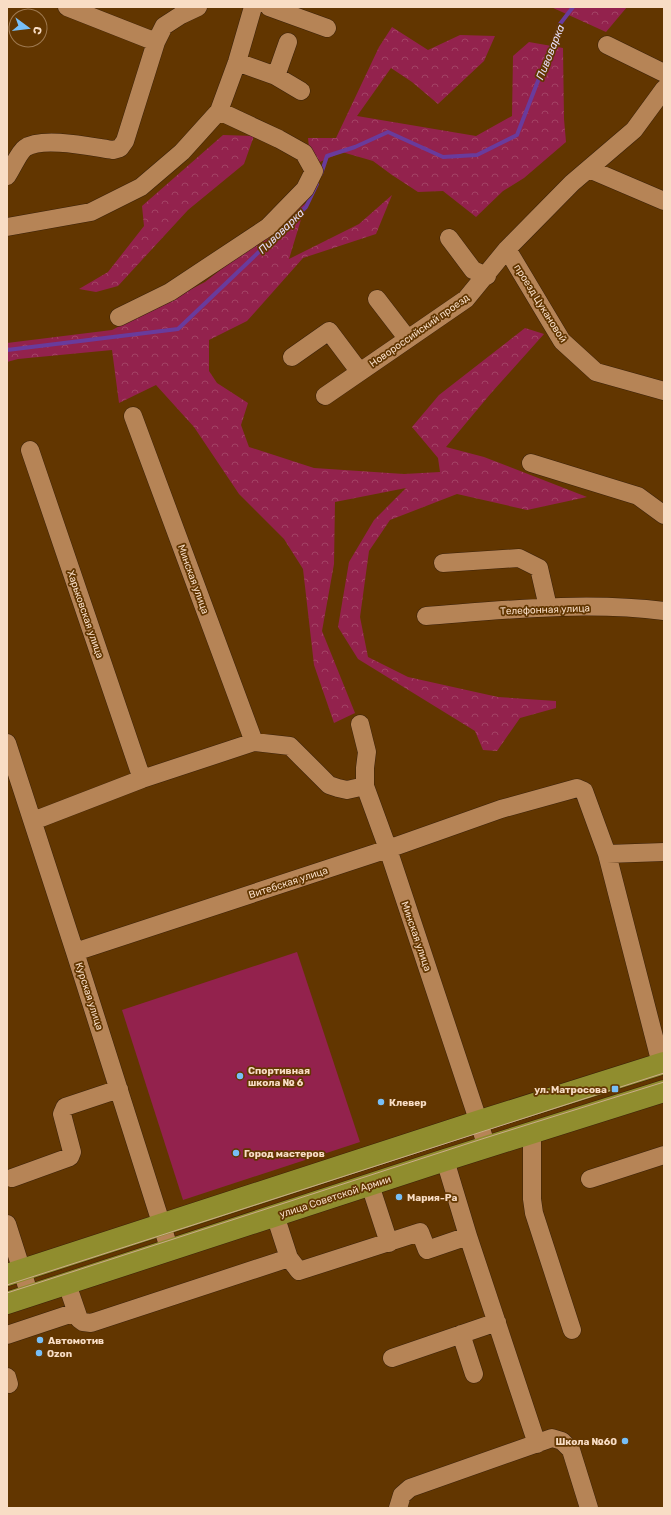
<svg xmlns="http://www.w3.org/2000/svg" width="671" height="1515" font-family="Rubik,sans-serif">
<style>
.forest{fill:url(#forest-crowns)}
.green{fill:#93224d}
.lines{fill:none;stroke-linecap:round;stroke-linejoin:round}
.stream{stroke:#693b9c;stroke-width:4}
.minor-casing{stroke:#3b220a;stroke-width:19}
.major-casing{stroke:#3b220a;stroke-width:23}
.minor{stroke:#b68456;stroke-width:18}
.major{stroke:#908d2e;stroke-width:22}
.tram{stroke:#cbab8a;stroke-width:1}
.poi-dot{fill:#77bff7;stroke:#623600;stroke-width:1.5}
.labels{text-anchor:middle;stroke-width:3.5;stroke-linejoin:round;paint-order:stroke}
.street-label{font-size:10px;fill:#f8ddc5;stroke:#623600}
.poi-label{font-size:10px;font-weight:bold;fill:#f8ddc5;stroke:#623600;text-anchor:start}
.water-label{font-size:11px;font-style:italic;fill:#e5dcf6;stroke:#623600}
</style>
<defs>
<pattern id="forest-crowns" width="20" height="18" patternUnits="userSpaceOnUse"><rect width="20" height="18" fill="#93224d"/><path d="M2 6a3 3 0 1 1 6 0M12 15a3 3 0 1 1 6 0" fill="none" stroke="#a34265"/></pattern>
</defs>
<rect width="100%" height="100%" fill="#623600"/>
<path class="forest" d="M551 7H627L606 32Z
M392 27 428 50 460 35 495 36 484 61 438 104 412 82 391 68 357 116 476 136 512 116 513 56 529 42 563 48 564 119 566 142 524 178 503 191 476 217 443 191 418 192 392 175 373 161 342 152 311 166 308 138H336L379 47Z
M223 135 254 136 244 164 188 210 118 286 96 292 79 289 108 272 144 226 142 206Z
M392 195 376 234 303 258 247 321 209 340V371L217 383 248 403 241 425 249 447 314 468 404 474 440 472 438 458 412 427 439 395 525 328 544 334 492 392 446 447 484 457 587 497 527 510 457 494 390 520 369 551 360 617 368 657 408 677 498 697 556 701V708L520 718 497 751 483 750 475 731 358 659 338 627 349 562 374 520 406 488 335 502 334 564 322 631 355 713 334 723 314 665 303 569 284 539 239 494 194 427 156 385 119 403 112 350 18 359 7 362V343L112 330 205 282 306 203 289 259 359 224Z"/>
<path class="green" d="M297 952 360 1142 183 1200 122 1010Z"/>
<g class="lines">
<path class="stream" d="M321 174 327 156 355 147 388 132 443 157 477 155 517 135 560 24 573 7
M7 350 178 329 306 207 317 184"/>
<g class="minor-casing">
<path id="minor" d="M67 7 156 42
M269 7 327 28
M607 45 664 73
M237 62 276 76 288 42
M274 75 301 91
M589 169 664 201
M7 176C12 169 19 152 25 148 42 136 92 147 113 150L120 148 125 141 156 42 164 26 181 15 198 7
M7 227 91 212 141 187 182 152 219 111 237 62 253 7
M449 238 473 270 487 276
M507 249 562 341 596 372 664 391
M377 299 407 338
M119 317 170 292 268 227 305 189 314 171 304 153 279 139 219 111
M292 357 329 331 359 371
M325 396 466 299 507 249 572 183 634 130 664 89
M133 416 254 742
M30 450 142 779
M531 463 638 496 664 515
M443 563 519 558 539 568 548 607
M426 616C505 610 585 601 664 611
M360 724 367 752 365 768V786L388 849 487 1147
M7 743 75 952 170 1251
M33 821 142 779 254 742 290 746 329 785 338 788 347 790 365 786
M607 854 664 852
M75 952 388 849 501 809 577 788 584 791 607 854 661 1064
M532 1132V1199L534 1213 572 1330
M445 1160 468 1236 537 1444
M12 1178 70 1157 72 1152 62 1114 65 1107 119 1089
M590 1179 664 1155
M370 1185 389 1243
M275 1215 289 1258 299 1271 420 1232 427 1250 468 1236
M7 1224 30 1296
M67 1284 79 1319 83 1322 91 1323 289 1258
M461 1334 474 1374
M7 1335 76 1312
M392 1358 497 1322
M7 1377 9 1384
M398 1508 402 1495 410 1488 552 1438 562 1441 571 1450 589 1508"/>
</g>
<g class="major-casing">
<path id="major" d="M7 1275 480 1121 664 1063
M7 1303 445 1160 664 1091"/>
</g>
<use href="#minor" class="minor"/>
<use href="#major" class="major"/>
<path class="tram" d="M7 1285 664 1073
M7 1293 485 1138 664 1082"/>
</g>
<g class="poi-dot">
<circle cx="240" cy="1076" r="4"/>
<rect x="611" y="1085" width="8" height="8" rx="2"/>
<circle cx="381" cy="1102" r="4"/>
<circle cx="236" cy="1153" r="4"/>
<circle cx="399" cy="1197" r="4"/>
<circle cx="40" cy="1340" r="4"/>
<circle cx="39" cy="1353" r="4"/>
<circle cx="625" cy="1441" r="4"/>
</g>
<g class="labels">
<g class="street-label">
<text transform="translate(541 303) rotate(58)" y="4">проезд Цукановой</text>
<text transform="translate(419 330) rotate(-35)" y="4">Новороссийский проезд</text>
<text transform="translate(194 579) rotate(70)" y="4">Минская улица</text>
<text transform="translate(545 609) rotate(-2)" y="4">Телефонная улица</text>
<text transform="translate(86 614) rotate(71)" y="4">Харьковская улица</text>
<text transform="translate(288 882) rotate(-18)" y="4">Витебская улица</text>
<text transform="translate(417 936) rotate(71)" y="4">Минская улица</text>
<text transform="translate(90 996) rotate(72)" y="4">Курская улица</text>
<text transform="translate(335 1196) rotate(-18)" y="4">улица Советской Армии</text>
</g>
<g class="poi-label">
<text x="248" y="1074">Спортивная<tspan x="248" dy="12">школа № 6</tspan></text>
<text x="607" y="1093" text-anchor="end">ул. Матросова</text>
<text x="389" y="1106">Клевер</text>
<text x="244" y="1157">Город мастеров</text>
<text x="407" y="1201">Мария-Ра</text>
<text x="48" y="1344">Автомотив</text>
<text x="47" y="1357">Ozon</text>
<text x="617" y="1445" text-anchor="end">Школа №60</text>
</g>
<g class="water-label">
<text transform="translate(550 52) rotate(-68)" y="4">Пивоварка</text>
<text transform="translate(281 231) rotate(-44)" y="4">Пивоварка</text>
</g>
</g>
<rect width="671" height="1515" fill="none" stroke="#f8ddc5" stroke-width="16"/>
<g transform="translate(28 28) rotate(105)"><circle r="19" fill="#623600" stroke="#9e794f"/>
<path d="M0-3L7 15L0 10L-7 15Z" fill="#77bff7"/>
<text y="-6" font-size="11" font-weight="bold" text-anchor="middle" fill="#f8ddc5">С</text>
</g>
</svg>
